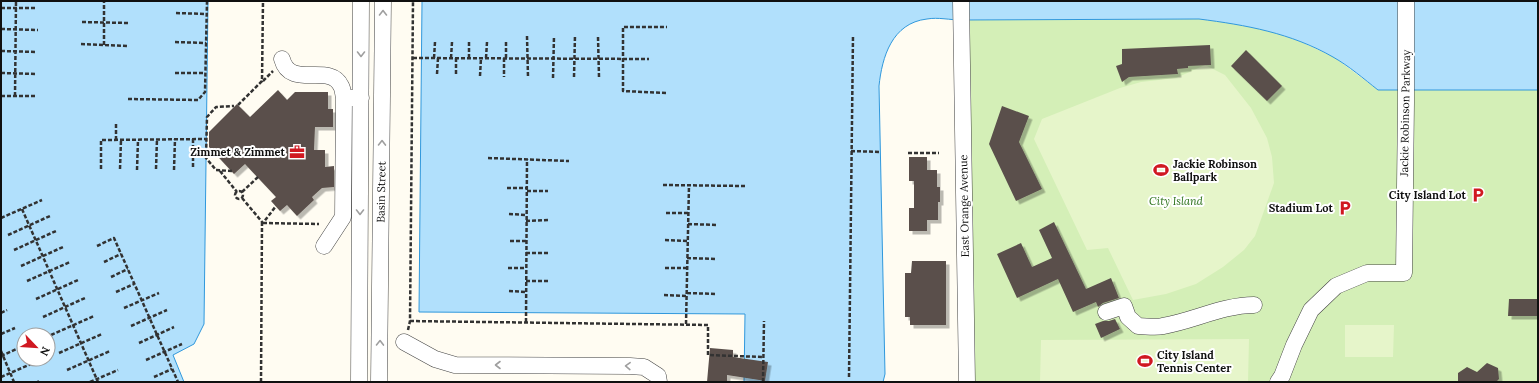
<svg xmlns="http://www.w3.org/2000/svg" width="1539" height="383" font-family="Lora,serif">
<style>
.green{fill:#d4efb7}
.pitch{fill:#e6f5ca}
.water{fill:#b1e0fc;stroke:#3098dc;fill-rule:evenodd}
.building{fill:#5a504b;filter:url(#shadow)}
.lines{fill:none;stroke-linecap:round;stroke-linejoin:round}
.minor-casing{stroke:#434343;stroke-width:17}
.path{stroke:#323232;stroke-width:2.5;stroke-dasharray:4 2;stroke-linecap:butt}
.minor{stroke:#fff;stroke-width:16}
.oneway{stroke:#9f9f9f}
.labels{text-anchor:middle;stroke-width:4;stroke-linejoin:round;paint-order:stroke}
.street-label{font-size:11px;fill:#101010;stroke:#fff}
.poi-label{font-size:11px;font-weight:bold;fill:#101010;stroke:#fff;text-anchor:end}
.park-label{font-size:11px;font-style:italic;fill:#2a7018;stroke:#fff}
</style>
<defs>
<filter id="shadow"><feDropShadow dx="3.5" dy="3.5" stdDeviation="0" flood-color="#0004"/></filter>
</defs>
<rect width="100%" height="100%" fill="#fffcf2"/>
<path class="green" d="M1199 19 1236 23 1270 31 1299 41 1334 57 1378 90H1538V382H967L961 20Z"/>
<path class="pitch" d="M1205 65 1225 75 1251 108 1267 138 1272 157 1274 183 1255 236 1244 250 1223 267 1196 284 1166 294 1133 300 1108 248 1087 250 1034 139 1042 119 1120 88 1141 82 1176 78Z
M1345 325H1394L1393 357H1345Z
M1249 339 1248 382H1040L1041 340Z"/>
<path class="water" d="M1 1H208L204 324 194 344 173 355 184 382H1ZM24 335H48V359H24Z
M422 1H1538V90H1378C1364 79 1349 66 1333 57 1291 33 1246 25 1199 19L961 20C950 20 938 17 927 19 892 23 882 57 879 86L885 374 883 382H744L745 314 419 312Z"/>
<path class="building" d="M1210 45 1211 65 1188 66V68L1177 69 1178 74 1129 77 1122 82 1116 66 1122 64V49Z
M1246 50 1282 86 1267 101 1231 66Z
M278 90 287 100 295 92H328V109H333V127H315L314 150H325V167L334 166V187L322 188 312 197 314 200 297 216 287 205 280 211 271 201 276 197 245 164 234 174 209 147V132L237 104 250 117Z
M1002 106 1029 116 1019 142 1042 189 1016 201 989 144Z
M909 157H927V170H937V187H940V202H938V220H927V231H909V208H914V181H909Z
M1054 222 1086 289 1111 278 1119 298 1103 303 1098 307 1096 302 1073 312 1058 279 1017 298 997 254 1021 243 1032 267 1052 258 1039 230Z
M912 261H946V325H910V317H905V273H911Z
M1509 299H1538V316H1508Z
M1115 319 1120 329 1101 338 1095 324 1103 321H1109Z
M710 348 733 350V357L768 362 765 381 727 375V382H707Z
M1487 363 1498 368 1499 379 1496 382H1458V373L1467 367 1477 372Z"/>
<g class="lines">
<g class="minor-casing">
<path id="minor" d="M961 1 967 382
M282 59C290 90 330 62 341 86 343 89 343 94 344 98
M324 246 343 217 344 98H361
M1106 312 1124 306 1128 317 1138 326C1146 326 1155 328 1163 326 1193 321 1223 305 1254 305
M404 342 435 359 455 365 630 366 644 367 658 376 659 382
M359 382 361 1
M379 382 383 1
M1278 382 1282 376 1294 345 1311 310 1336 286 1367 273H1404L1406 102V1"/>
</g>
<path class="path" d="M1 8H37
M176 13 207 14
M82 22 129 23
M1 29 38 30
M527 36 528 77
M598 37 599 77
M175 42 206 43
M81 44 129 46
M104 45V1
M1 51 37 52
M413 58 649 59
M434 58 435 42
M451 58 452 42
M456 58V76
M469 58V42
M486 58 487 42
M504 58V77
M506 58V42
M1 73 37 74
M175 73H205
M437 74 438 58
M480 76 481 58
M574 77 575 35
M553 78 554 36
M263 81 273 71
M666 93 623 91V27H667
M1 96H37
M15 96 16 1
M128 99 198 100 205 92 207 1
M238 105 262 81 263 1
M193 139V169
M116 140V122
M851 151 880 152
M908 153H939
M488 158 569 161
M101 169V140L206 139
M120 169 121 140
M156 169 157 139
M137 170 138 140
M174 170 175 139
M220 171 237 192
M232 171 216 170 206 158 207 117 216 107 234 106
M663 185 745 186
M507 188H527
M235 195a4 4 0 1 1 8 0a4 4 0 1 1-8 0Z
M527 191H548
M242 192 258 177
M242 198 263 223 276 206
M22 209 98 382
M666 213H688
M509 214 526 215
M1 218 42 200
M526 221 549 220
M263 223 319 224
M688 224 717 225
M8 235 50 216
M665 240 688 241
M510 241H526
M97 246 114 238 178 382
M14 250 56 231
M526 253H549
M687 258 717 259
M104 262 121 254
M21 266 63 247
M508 268H526
M665 268H687
M111 277 128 269
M27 281 70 262
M526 281H549
M509 291 526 292
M116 292 134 284
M687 293 716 294
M664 295 687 296
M36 299 78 280
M124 308 159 293
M1 313 7 310
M43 317 85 298
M410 321 708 325V355L763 357
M526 322 527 159
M686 324 689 185
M131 326 167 310
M408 330 410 321 413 1
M1 334 15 328
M51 335 94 316
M139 343 174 327
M1 351 14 382
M59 353 102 334
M1 356 23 346
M146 360 182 344
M67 370 110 351
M1 377 31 364
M154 377 172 369
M849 377 853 35
M38 382 39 381
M90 382 118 370
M261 382 262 222
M763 382 764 321"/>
<use href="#minor" class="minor"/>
</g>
<defs><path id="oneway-chevron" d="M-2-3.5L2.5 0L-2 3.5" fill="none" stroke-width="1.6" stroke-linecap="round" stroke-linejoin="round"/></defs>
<g class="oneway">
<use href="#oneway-chevron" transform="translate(383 13) rotate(-90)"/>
<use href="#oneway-chevron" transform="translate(361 54) rotate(90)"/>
<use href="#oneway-chevron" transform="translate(382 143) rotate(-89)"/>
<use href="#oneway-chevron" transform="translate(360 212) rotate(90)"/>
<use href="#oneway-chevron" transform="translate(380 343) rotate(-89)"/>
<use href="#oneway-chevron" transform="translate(498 365) rotate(-180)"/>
<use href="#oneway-chevron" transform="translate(628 366) rotate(-178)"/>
</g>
<defs>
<g id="office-bare" transform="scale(1.2)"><path d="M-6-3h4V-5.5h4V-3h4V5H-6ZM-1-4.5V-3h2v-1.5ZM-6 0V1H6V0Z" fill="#d01821" stroke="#fff" stroke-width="2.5" paint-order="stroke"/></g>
<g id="stadium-bare" transform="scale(1.2)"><path d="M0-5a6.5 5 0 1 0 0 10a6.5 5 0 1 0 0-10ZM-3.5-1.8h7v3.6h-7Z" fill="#d01821" stroke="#fff" stroke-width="2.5" paint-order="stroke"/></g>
<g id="parking-bare" transform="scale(1.2)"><path d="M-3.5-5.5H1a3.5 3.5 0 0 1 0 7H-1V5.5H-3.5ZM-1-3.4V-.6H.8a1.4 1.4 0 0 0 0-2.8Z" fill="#d01821" stroke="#fff" stroke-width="2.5" paint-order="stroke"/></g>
</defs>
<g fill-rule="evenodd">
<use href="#office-bare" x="297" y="152"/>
<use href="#stadium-bare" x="1161" y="170"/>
<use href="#parking-bare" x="1478" y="195"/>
<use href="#parking-bare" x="1345" y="208"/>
<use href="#stadium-bare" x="1145" y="361"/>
</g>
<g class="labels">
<g class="street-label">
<text transform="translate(1405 113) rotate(-89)" y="4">Jackie Robinson Parkway</text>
<text transform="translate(381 192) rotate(-89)" y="4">Basin Street</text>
<text transform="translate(964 206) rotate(-91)" y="4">East Orange Avenue</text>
</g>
<g class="poi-label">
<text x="285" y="156">Zimmet &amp; Zimmet</text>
<text x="1173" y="168" text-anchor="start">Jackie Robinson<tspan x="1173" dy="13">Ballpark</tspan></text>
<text x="1466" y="199">City Island Lot</text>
<text x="1333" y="212">Stadium Lot</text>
<text x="1157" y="359" text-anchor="start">City Island<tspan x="1157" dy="13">Tennis Center</tspan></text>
</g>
<g class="park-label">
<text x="1176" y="205">City Island</text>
</g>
</g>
<rect width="1539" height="383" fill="none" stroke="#101010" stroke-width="4"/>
<g transform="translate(36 347) rotate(115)"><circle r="19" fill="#ffffff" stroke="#9f9f9f"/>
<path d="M0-3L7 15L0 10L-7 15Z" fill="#d01821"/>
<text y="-6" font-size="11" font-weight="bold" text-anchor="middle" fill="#101010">N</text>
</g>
</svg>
